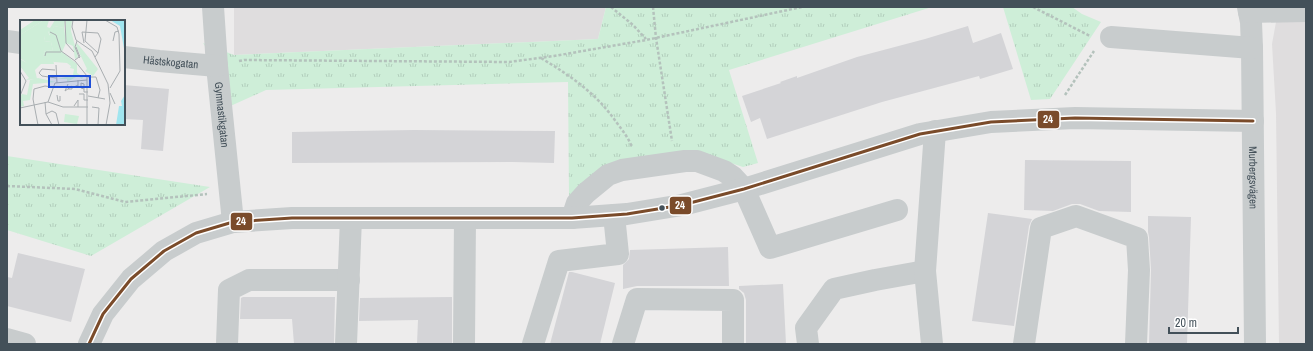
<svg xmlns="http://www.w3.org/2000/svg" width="1313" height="351" font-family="'Archivo Narrow',sans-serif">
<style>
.education{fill:#dfddde}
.grass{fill:url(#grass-tufts)}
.building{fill:#d4d4d7}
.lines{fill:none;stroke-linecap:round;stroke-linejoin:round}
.path{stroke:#b4c2bc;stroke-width:2.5;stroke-dasharray:3 2;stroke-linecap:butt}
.minor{stroke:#c8cccd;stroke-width:22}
.bus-1-casing{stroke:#fff;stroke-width:6}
.bus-1{stroke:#7a4b2a;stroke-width:3}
.bus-dot{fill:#435059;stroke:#fff;stroke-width:1.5}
.labels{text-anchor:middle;stroke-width:4;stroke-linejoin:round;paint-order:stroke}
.street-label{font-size:11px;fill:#435059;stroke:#fff}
.inset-road{fill:none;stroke:#a9aeb1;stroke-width:1}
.view{fill:#1d4ed8;fill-opacity:0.15;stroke:#1d4ed8;stroke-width:2}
.inset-edge{fill:none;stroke:#435059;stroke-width:2}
.line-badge{stroke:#fff;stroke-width:1.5}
.badge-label{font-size:11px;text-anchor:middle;font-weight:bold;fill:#fff}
</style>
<defs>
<pattern id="grass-tufts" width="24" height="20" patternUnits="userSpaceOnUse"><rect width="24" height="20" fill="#ceeed8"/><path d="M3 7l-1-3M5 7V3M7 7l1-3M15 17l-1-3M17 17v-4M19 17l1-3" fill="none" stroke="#b2cebc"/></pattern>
</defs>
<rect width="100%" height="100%" fill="#edecec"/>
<path class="education" d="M234 7H606L598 39 234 55Z
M1306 7V344H1279L1276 113 1272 44 1276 22Z"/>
<path class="grass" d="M606 7H932L729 70 758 163 743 167 691 150 613 162 569 196 568 82 266 90 226 108 221 70 203 43 234 55 598 39Z
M1003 7H1072L1082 14 1101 22 1050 99 1031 100Z
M7 156 210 187 91 256 7 230Z"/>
<path class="building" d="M968 26 973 43 1001 33 1013 69 980 79 979 76 882 102 767 139 760 118 751 122 742 96 781 83 780 82 797 76V78L857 57 925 39Z
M124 85 169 89 163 151 141 149 143 120 124 119Z
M414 130 555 131 554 163 512 162 292 163V132Z
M1025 160 1131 161V212L1099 211 1080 204H1072L1053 211 1024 210Z
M988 213 1032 219 1029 226 1014 326 972 321Z
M1148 216 1191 217 1187 344H1149L1151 270 1149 237 1148 232Z
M728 247 729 286H637L623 289V265L629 259 630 250Z
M18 253 85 269 71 322 7 306V277L12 278Z
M569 272H572L615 283 600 344H550Z
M783 284 786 344H746V300L744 293 739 289V286Z
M243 297H335L334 344H294L292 319H240L241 298Z
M452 297V344H417L418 320 359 321 360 298Z"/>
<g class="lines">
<path class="path" d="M611 7 633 25 646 39
M653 7 656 38 672 141
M1033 7 1090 36
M541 58C572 77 596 93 617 123 623 131 629 139 632 147
M239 61 244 60 509 62 554 56 646 40 802 7
M1065 95 1094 51
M7 186 75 189 125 202 207 194"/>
<g class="minor">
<path id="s1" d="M213 7 217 66 233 222"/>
<path id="s2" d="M1248 7 1251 22 1252 48 1255 344"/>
<path d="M1249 12 1306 11"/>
<path d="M1111 37 1252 48"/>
<path d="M7 41 21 43"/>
<path id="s3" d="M124 57 159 61 217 66"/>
<path d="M572 218 577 203 586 193 608 175 622 170 685 161H697L724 171 733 177 744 189 770 248 897 210"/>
<path d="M7 339 25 344"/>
<path d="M89 344 103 314 131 279 164 251 196 233 233 222 292 218H572L627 214 682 205 744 189 920 134 991 122 1075 118 1253 121"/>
<path d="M227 344 229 290 249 280H349"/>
<path d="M346 344 351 218"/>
<path d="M464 344 465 218"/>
<path d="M533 344 559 261 618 254 614 215"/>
<path d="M623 344 637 299 733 300V344"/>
<path d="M808 344 806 328 834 289 875 280 925 271"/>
<path d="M932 344 925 271 935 131"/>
<path d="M1024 344 1041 228 1076 216 1137 238 1139 270 1136 344"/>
</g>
<g class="bus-1-casing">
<path id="bus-1" d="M89 344 103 314 131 279 164 251 196 233 233 222 292 218H572L627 214 682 205 744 189 920 134 991 122 1075 118 1253 121"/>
</g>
<use href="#bus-1" class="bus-1"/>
</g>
<circle class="bus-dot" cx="662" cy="208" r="3.5"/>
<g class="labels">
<g class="street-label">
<text dy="4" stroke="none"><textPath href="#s3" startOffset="47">Hästskogatan</textPath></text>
<text dy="4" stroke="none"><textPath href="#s1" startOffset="108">Gymnastikgatan</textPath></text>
<text dy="4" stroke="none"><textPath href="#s2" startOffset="171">Murbergsvägen</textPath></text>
</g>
</g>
<g transform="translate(20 20)">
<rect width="105" height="105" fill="#edecec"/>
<path d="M15 0H24L0 15V10ZM34 6 44 8 46 23 42 32 57 44V53L63 57 62 59 58 56 47 62V59H38L53 55 54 49 50 48 51 46 47 43 34 42 23 36 25 30 33 31 31 22 24 21 25 16 30 15 28 11H32ZM18 58 36 62 13 64 10 80 3 81 4 86 0 87V77L2 74 7 75 10 60Z" fill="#ceeed8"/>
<path d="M24 0H29L27 7 30 8 35 0H45L44 8 34 6 33 11H28L30 17 25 16 24 21 31 22 33 31 25 30 23 36 33 39 34 44H21L15 50 17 59 6 60 9 58 0 46V39L7 43 0 38V15ZM52 0 51 11 58 37 55 39 53 26 46 23V1ZM57 23 78 49 73 56 65 51 67 49 56 26Z" fill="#ceeed8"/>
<path d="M45 94 59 96 57 104 44 102Z" fill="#ceeed8"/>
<path d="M90 0H105V34L100 6ZM105 75V105H96L99 86H102L101 81Z" fill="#a0e5ef"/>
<path class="inset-road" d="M45 0 46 23 54 32M53 0 52 7 56 20 72 31 88 64 90 83 86 105M67 0 65 21 78 33 75 37M85 0 97 7 99 14 100 51 90 68M30 12 36 15 41 31 55 41 67 56V105M93 21 95 12 99 11M64 23 62 12 78 13 81 19 78 33M56 27 60 37 59 38M25 36 26 32H41M55 40 59 37 55 27 57 21M36 45 37 63M35 50 22 49 19 53 22 56 36 58M0 51 6 61 0 76M68 57H76L80 70 78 78M48 64 45 71 52 66V69H48M58 65 54 67H58V60M64 69 61 68V63L64 64V72H68M90 73 95 84M59 74H64V80H68M37 75 38 81H40V76M68 76 85 79M25 82 26 94 32 105M28 82 35 63 67 60M54 86 58 80V87M72 87 79 88 78 105M0 88 28 82 43 87H68M26 94 32 91 36 93 39 105M18 105 13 79 14 69 25 66 32 67"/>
<path class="view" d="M29 56H70V67H29Z"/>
<rect width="105" height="105" class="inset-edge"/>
</g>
<g class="line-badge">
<rect x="1037" y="110" width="23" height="19" rx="4" fill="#7a4b2a"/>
<rect x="669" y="196" width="23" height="19" rx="4" fill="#7a4b2a"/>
<rect x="230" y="212" width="23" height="19" rx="4" fill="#7a4b2a"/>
</g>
<g class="badge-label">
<text x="1048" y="123">24</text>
<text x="680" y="209">24</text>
<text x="241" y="225">24</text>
</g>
<rect width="1313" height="351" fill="none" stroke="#435059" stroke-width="16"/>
<path d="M1169 327v6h69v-6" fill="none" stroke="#435059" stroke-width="2"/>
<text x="1175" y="327" font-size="12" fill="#435059" stroke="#ffffff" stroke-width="3" paint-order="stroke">20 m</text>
</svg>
